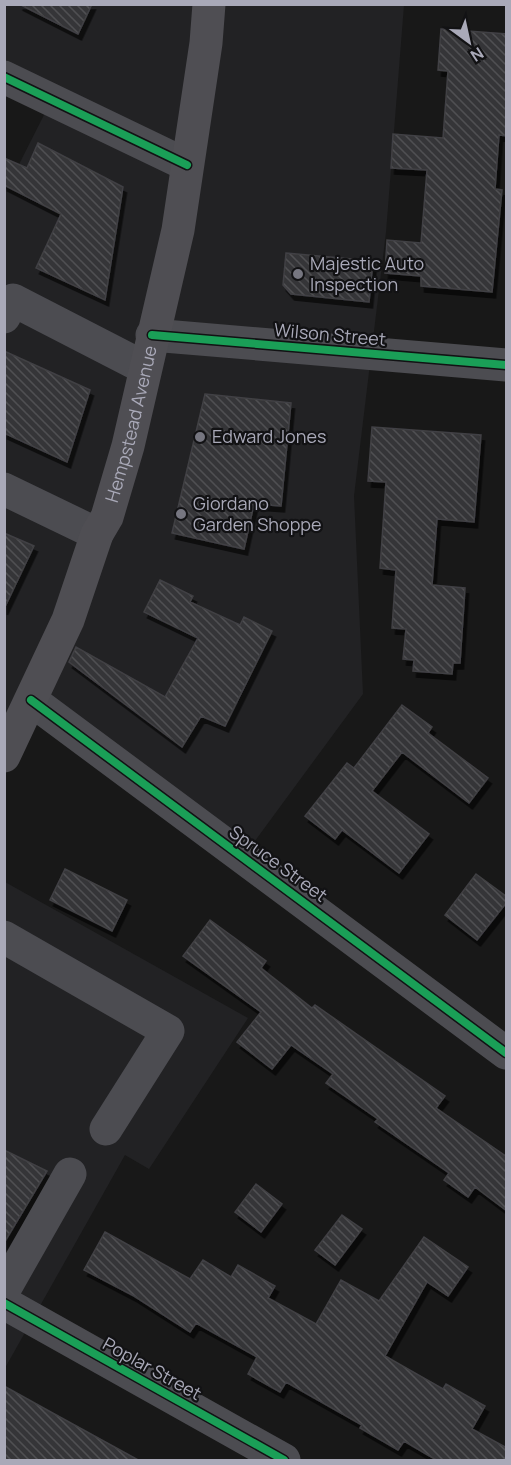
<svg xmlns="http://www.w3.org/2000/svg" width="511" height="1465" font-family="Manrope,sans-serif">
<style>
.built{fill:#222224}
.building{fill:url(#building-back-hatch);stroke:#414044;stroke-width:1.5;filter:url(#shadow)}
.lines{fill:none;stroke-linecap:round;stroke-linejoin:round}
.minor{stroke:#4c4c51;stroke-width:33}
.major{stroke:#4f4e53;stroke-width:33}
.cycleway-casing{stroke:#121214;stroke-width:11}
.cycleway{stroke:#1a9f57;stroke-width:8}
.poi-dot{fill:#767680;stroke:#121214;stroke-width:2}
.labels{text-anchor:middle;stroke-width:4.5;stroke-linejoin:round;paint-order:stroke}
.poi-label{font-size:18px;fill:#a9a9b8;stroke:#121214;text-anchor:start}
.street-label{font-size:18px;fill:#a9a9b8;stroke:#121214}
</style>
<defs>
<pattern id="building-back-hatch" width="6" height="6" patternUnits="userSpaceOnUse" patternTransform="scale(1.5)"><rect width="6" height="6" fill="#363637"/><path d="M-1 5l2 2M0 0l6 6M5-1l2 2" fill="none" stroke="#505052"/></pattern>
<filter id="shadow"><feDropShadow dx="3.5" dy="6" stdDeviation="0" flood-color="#0009"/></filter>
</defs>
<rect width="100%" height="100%" fill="#181818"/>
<path class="built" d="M5 5H404L386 232 354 496 363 694 246 853 38 698 5 766V192L47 109 5 87Z
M5 882 248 1018 149 1169 125 1155 5 1368Z"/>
<path class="building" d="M19 4H92L78 34Z
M441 29 507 34V136L499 135 495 189 502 190 492 292 421 286V276L385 273 387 240 421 243 427 170 391 168 393 134 443 138 448 71 438 70Z
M38 143 123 187 105 300 36 268 61 214 4 185V158L27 168Z
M286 253 373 261 369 302 291 294 283 285Z
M4 351 90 390 67 462 4 433Z
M205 394 291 403 281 506 254 504 244 549 172 533Z
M372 427 481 435 474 522 437 519 432 585 465 588 460 663H453L452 674 413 671 414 660 403 659 406 629 392 628 396 570 380 568 386 482 368 481Z
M4 533 34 546 4 609Z
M160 580 193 596 190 602 240 625 244 617 272 631 225 726 201 716 182 747 69 662 76 647 165 697 198 638 144 612Z
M402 705 432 727 428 733 488 778 469 803 402 752 372 791 429 834 399 873 342 830 335 839 305 816 347 763 354 768Z
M65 869 127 900 112 931 50 900Z
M476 874 507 897V902L477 940 445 915Z
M210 920 266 961 261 968 312 1008 315 1005 445 1096 436 1108 507 1157V1211L475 1187 468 1197 444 1180 449 1173 375 1122 378 1119 326 1083 333 1074 291 1045 272 1069 237 1042 261 1012 183 956Z
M4 1150 47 1171 4 1243Z
M256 1184 282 1204 261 1232 235 1212Z
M342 1215 362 1229 335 1265 315 1250Z
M105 1232 190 1279 203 1260 231 1277 238 1265 275 1286 268 1298 316 1324 341 1280 379 1301 424 1237 468 1267 448 1296 427 1282 385 1356 443 1389 446 1384 485 1406 472 1429 507 1448V1461H438L404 1441 398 1450 360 1428 362 1425 286 1382 280 1392 248 1374 257 1357 196 1323 190 1332 134 1296 84 1270Z
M4 1386 49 1411 140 1461H4Z"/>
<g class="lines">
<path class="minor" d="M4 77 187 165
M4 317 13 300 145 368
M152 335 506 365
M4 489 97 534
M31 700 506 1053
M4 937 168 1031 106 1129
M4 1290 70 1174
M4 1303 284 1460"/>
<path class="major" id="s1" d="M4 756 68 620 97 534 107 517 128 446 178 230 206 43 209 4"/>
<g class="cycleway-casing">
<path id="cycleway" d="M4 77 187 165
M152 335 506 365
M31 700 506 1053
M4 1303 284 1460"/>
</g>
<use href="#cycleway" class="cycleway"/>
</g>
<g class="poi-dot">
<circle cx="298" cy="274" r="6"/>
<circle cx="200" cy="437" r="6"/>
<circle cx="181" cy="514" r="6"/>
</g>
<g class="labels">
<g class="poi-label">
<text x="310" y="270">Majestic Auto<tspan x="310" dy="21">Inspection</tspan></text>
<text x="212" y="443">Edward Jones</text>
<text x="193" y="510">Giordano<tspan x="193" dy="21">Garden Shoppe</tspan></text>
</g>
<g class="street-label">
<text transform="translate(330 335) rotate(5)" y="6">Wilson Street</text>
<text dy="6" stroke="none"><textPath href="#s1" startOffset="357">Hempstead Avenue</textPath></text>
<text transform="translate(278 864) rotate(36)" y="6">Spruce Street</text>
<text transform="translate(152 1369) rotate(29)" y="6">Poplar Street</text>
</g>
</g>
<rect width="511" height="1465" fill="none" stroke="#a9a9b8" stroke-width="12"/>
<g transform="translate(469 42) rotate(147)" stroke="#121214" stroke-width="4.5" paint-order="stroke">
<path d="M0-4.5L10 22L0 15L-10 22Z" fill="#a9a9b8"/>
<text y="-9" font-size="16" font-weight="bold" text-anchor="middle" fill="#a9a9b8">N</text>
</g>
</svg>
